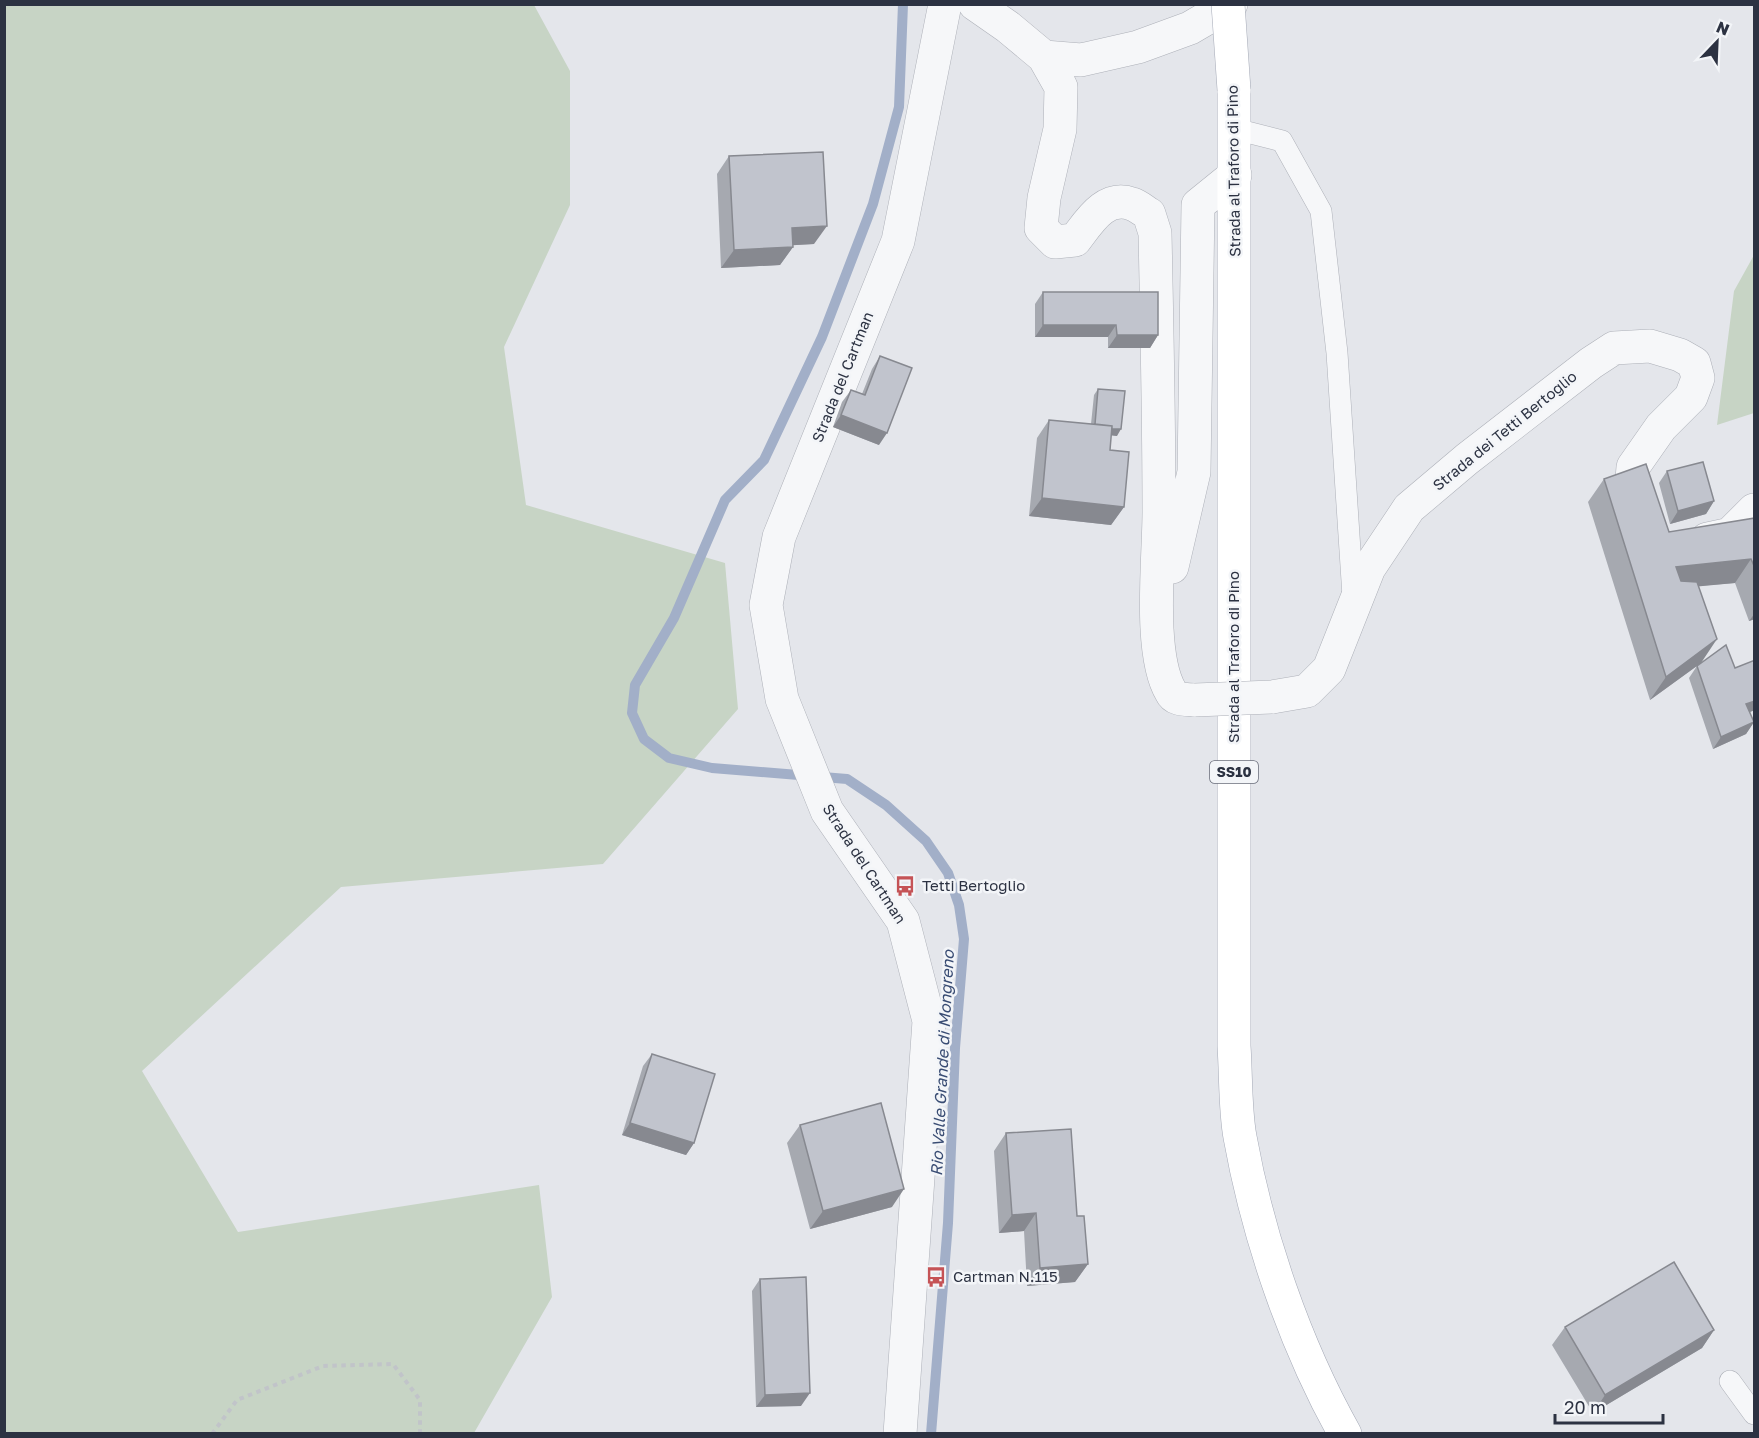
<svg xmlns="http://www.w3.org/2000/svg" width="1759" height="1438" font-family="'Golos Text',sans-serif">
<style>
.green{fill:#c7d4c5}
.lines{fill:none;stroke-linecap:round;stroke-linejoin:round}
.stream{stroke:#a2afc8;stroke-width:10}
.lane-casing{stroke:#adb0b8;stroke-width:22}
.street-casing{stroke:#adb0b8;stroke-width:34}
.primary-casing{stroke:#a4a9b6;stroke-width:34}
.path{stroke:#c1c4c9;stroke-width:4;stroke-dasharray:4.5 4.5;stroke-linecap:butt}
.lane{stroke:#f6f7f9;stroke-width:21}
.street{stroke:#f6f7f9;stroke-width:33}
.primary{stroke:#fff;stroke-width:33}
.street-bridge-casing{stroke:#adb0b8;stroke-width:34;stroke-linecap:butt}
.primary-bridge-casing{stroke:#a4a9b6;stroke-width:34;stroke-linecap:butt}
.street-bridge{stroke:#f6f7f9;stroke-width:33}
.primary-bridge{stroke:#fff;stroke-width:33}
.wall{fill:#a6a9b0}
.shaded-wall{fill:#878990}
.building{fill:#c1c4cd;stroke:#878990;stroke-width:1.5}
.labels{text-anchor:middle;stroke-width:5;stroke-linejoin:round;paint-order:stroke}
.shield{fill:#f3f5f8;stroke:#686c79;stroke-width:1.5}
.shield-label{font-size:14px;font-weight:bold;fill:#2c3242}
.street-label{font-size:15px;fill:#2c3242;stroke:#f3f5f8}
.poi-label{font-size:15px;fill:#2c3242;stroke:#f3f5f8;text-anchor:start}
.water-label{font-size:16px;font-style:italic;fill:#394c73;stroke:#f3f5f8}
</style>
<rect width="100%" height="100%" fill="#e4e6eb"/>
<path class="green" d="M5 4 534 5 570 71V205L504 347 526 505 725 563 738 709 603 864 341 887 142 1071 238 1232 539 1185 552 1297 474 1433H5Z
M1754 255V413L1717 425 1734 291Z"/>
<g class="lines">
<path class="stream" d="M903 4 899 107 873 204 822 337 764 460 725 500 674 618 635 685 632 713 644 739 669 758 712 768 847 779 886 805 926 841 948 873 959 905 964 939 955 1048 948 1223 931 1434"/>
<g class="lane-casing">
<path id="lane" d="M1235 129 1282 141 1321 211 1337 353 1353 596
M1730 1381 1754 1414"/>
</g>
<g class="street-casing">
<path id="street" d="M975 4 1008 27 1044 57 1061 87 1060 129 1044 198 1041 228 1055 242 1075 240C1089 222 1105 194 1132 204 1138 206 1144 211 1149 214L1155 233C1157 326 1159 419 1159 512 1159 558 1148 654 1171 692 1175 701 1187 699 1195 700
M1044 57 1081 60 1138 47 1190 28 1231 4
M1707 539 1730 534 1754 510
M1172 567 1194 472 1198 205 1235 175
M1272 697 1307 691 1329 669 1369 568 1409 508 1467 459 1591 363 1614 348 1650 346 1680 355 1694 363 1698 378 1691 397 1661 427 1633 467 1632 479 1644 511
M900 1434 929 1021 903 921 827 811 782 699 766 605 779 537 898 241 945 4"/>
</g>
<g class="primary-casing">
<path id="primary" d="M1234 90V1046C1236 1075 1235 1110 1240 1137 1258 1237 1295 1345 1345 1434"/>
</g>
<path class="path" d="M212 1434 237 1400 323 1366 393 1364 420 1400V1434"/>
<use href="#lane" class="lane"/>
<use href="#street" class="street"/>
<use href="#primary" class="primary"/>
<g class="street-bridge-casing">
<path id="street-bridge" d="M1195 700 1272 697"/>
</g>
<g class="primary-bridge-casing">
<path id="primary-bridge" d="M1228 4 1234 90"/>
</g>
<use href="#street-bridge" class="street-bridge"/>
<use href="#primary-bridge" class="primary-bridge"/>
</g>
<path class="wall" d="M729 156 814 244 793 245V247L780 265 721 268 717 174Z
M1043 292 1158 335 1150 348H1108V337H1035V304Z
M880 356 879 445 833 427 842 402 851 390 862 394 872 369Z
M1098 389 1117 436 1111 435 1110 450 1124 507 1111 525 1029 516 1037 438 1049 420 1091 424 1094 395Z
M1667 471 1714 501 1706 514 1670 524 1659 483Z
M1604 479 1669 532 1755 518V619L1749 621 1735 583 1698 586 1701 663 1650 700 1588 502Z
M1697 666 1750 712 1754 722 1746 734 1713 749 1689 678Z
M652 1054 694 1143 686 1155 622 1135 643 1066Z
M800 1125 892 1207 810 1229 787 1143Z
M1006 1133 1077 1216 1088 1264 1075 1282 1027 1286 1024 1231 999 1233 994 1151Z
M760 1279 801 1406 756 1407 752 1291Z
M1565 1327 1714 1330 1702 1348 1593 1413 1552 1345Z"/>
<path class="shaded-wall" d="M827 226 814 244 779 246 792 228Z
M793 247 780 265 721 268 734 250Z
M1043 325H1116L1108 337H1035Z
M1117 335H1158L1150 348H1108Z
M841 415 887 433 879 445 833 427Z
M1094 427 1121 429 1117 436 1090 433Z
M1042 498 1124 507 1111 525 1029 516Z
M1714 501 1706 514 1670 524 1678 511Z
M1751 559 1735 583 1660 590 1676 567Z
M1755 613V619L1749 621Z
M1717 639 1701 663 1650 700 1666 677Z
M1755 701V710L1738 717 1746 704Z
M1754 722 1746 734 1713 749 1721 737Z
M630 1123 694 1143 686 1155 622 1135Z
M904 1189 892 1207 810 1229 823 1211Z
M1036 1213 1024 1231 999 1233 1012 1215Z
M1088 1264 1075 1282 1027 1286 1040 1268Z
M1714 1330 1702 1348 1593 1413 1605 1395Z
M810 1393 801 1406 756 1407 765 1395Z"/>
<path class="building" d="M823 152 827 226 792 228 793 247 734 250 729 156Z
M1043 292H1158V335H1117L1116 325H1043Z
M880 356 912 368 887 433 841 415 851 390 865 395Z
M1098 389 1125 391 1121 429H1112V426L1095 424Z
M1049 420 1112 426 1110 450 1129 452 1124 507 1042 498Z
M1703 462 1714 501 1678 511 1667 471Z
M1646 464 1669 532 1755 518V568L1751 559 1676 567 1681 581 1697 582 1717 639 1666 677 1604 479Z
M1726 645 1735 668 1755 660V701L1746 704 1754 722 1721 737 1697 666Z
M652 1054 715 1074 694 1143 630 1123Z
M881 1103 904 1189 823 1211 800 1125Z
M1071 1129 1077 1216H1084L1088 1264 1040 1268 1036 1213 1012 1215 1006 1133Z
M1674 1262 1714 1330 1605 1395 1565 1327Z
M806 1277 810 1393 765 1395 760 1279Z"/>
<defs>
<g id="bus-bare" transform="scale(1.62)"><path d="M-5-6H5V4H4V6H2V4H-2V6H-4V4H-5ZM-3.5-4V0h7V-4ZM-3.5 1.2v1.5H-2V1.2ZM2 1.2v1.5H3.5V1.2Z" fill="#c55356" stroke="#f3f5f8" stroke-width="2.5" paint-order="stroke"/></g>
</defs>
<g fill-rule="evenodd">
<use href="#bus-bare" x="905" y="886"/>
<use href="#bus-bare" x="936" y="1277"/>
</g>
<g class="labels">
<rect class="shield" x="1210" y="761" width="48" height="22" rx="4.5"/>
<g class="shield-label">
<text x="1234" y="777">SS10</text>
</g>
<g class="street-label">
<text transform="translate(1234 171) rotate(-91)" y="5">Strada al Traforo di Pino</text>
<text transform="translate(843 377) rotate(-68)" y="5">Strada del Cartman</text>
<text transform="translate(1505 431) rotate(-39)" y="5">Strada dei Tetti Bertoglio</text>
<text transform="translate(1234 657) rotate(-90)" y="5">Strada al Traforo di Pino</text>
<text transform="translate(864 864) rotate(57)" y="5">Strada del Cartman</text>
</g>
<g class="poi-label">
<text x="922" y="891">Tetti Bertoglio</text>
<text x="953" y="1282">Cartman N.115</text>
</g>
<g class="water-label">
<text transform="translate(942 1063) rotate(-87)" y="6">Rio Valle Grande di Mongreno</text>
</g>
</g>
<rect width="1759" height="1438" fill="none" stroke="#2c3242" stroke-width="12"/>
<g transform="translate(1717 42) rotate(23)" stroke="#f3f5f8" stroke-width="4.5" paint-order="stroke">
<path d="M0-4.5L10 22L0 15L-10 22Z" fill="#2c3242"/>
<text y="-9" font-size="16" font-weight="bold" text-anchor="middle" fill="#2c3242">N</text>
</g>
<path d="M1555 1414v9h108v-9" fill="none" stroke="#2c3242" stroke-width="3"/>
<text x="1564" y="1414" font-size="18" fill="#2c3242" stroke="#f3f5f8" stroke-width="4.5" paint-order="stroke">20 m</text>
</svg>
